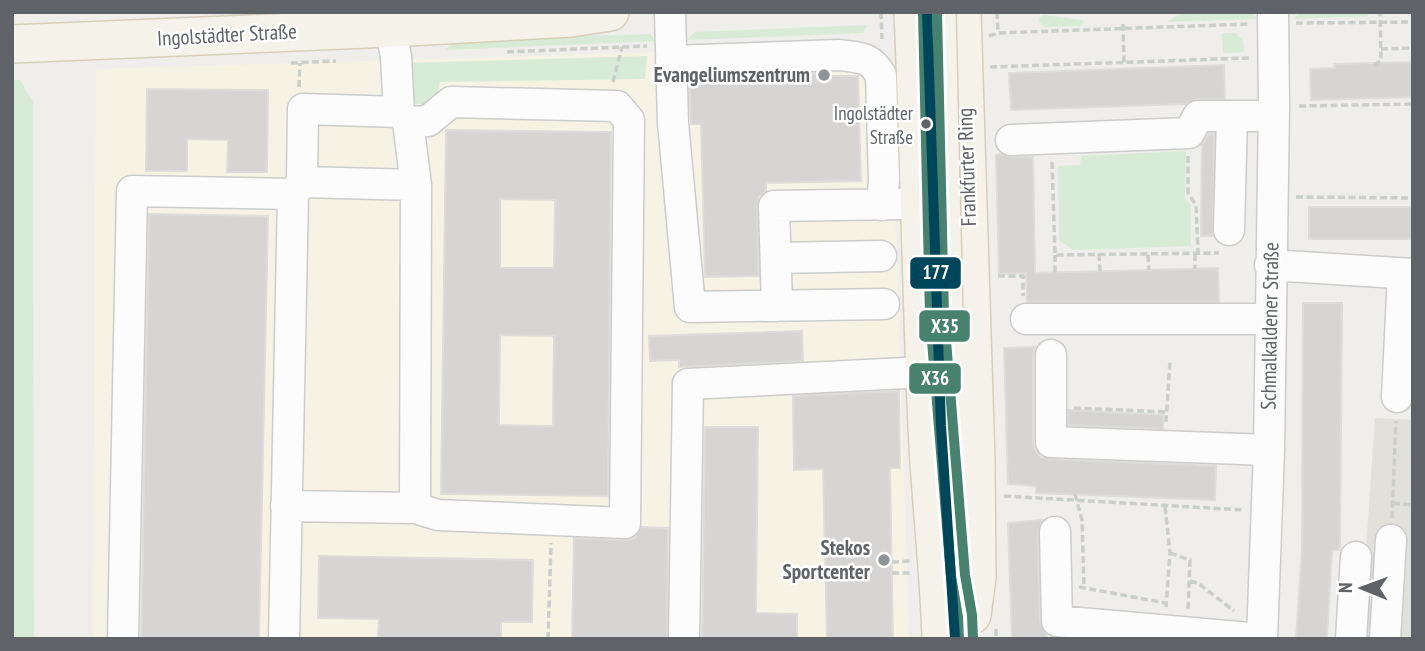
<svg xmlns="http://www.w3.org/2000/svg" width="1425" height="651" font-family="'PT Sans Narrow',sans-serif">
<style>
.commercial{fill:#f7f3e4}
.education{fill:#e2e0da}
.green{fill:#d8ebd6}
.building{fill:#d6d5d3;stroke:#deddd9;stroke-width:2;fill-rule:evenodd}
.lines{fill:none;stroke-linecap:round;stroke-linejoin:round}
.minor-casing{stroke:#cbcccc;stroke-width:33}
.major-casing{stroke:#d7ceb8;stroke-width:40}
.path{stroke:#cacfcc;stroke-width:3.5;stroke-dasharray:7 3.5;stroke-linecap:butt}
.minor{stroke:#fdfcfc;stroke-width:30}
.major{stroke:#f4f2e9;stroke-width:37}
.major-bridge-casing{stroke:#d7ceb8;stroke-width:40;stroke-linecap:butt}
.major-bridge{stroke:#f4f2e9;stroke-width:37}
.bus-1-casing{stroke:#fff;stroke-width:16}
.bus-2-casing{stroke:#fff;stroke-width:16}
.bus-3-casing{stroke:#fff;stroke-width:16}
.bus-1{stroke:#46826e;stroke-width:10}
.bus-2{stroke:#46826e;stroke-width:10}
.bus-3{stroke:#00465a;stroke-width:10}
.poi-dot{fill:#919496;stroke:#fff;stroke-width:2.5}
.bus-dot{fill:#5f6368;stroke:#fff;stroke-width:2.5}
.labels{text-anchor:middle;stroke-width:5;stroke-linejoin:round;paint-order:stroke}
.bus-label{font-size:19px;fill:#5f6368;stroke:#fff;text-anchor:end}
.street-label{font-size:21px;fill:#5f6368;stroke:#fff}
.poi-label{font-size:21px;font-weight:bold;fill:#5f6368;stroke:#fff;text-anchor:end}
.line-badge{stroke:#fff;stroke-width:2.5}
.badge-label{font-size:19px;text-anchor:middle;font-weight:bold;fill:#fff}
</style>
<rect width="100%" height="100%" fill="#efeeea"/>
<path class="commercial" d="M867 46 881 51 890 61 909 639H93L96 69Z"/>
<path class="education" d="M1375 418 1413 420V639H1360Z"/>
<path class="green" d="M230 12H344L231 17Z
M1185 12H1252L1257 19 1166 22Z
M1299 12H1365L1369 16 1294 19Z
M1044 15 1082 20 1085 22 1080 26 1044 27 1039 21 1040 17Z
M867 25 863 33 687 40 695 32Z
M1222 33H1236L1244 42V52L1223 53Z
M650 34 657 41 445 50 455 41 464 40Z
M647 56 645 79 440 82 434 105 415 104 412 100 409 63Z
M12 80H20L33 102 34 639H12Z
M1186 151 1185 198 1191 205V246L1073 250 1059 240 1058 166 1080 165 1081 156Z"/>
<path class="building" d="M1413 62V97L1311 100 1310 69 1335 68 1334 64Z
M1224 65 1225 99H1197L1186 104 1011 110 1009 73Z
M823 73V76H858L861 181 766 183V191L759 197 757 207 759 276 705 277 701 124H691L689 78Z
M147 89 268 90 267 172H227L228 140 187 139V171H146Z
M446 130 611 132 608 496 441 494ZM500 199 555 200 554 268H500ZM500 335 554 336 553 426 499 425Z
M1209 134H1214L1213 236H1201L1202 144Z
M1002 154 1012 157H1033L1035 273 1218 268 1219 302H1027L1026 273 999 274 996 155Z
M1309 207H1413V239H1309Z
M149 214 268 216 259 639H141Z
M1303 303H1342L1340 550H1332L1327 639H1296L1302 550Z
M802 331 803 361 679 367V360L650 361 649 336Z
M1035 347 1033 355V442L1035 450 1041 457 1050 459 1216 466 1215 500 1036 493V486L1008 484 1004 348Z
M899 391 900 468H890L893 639H827L823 469 794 470 793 396Z
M1068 410 1164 415 1163 429 1068 425Z
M705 427H758L756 613 797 614V639H702Z
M1043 520 1038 532 1040 621 1048 639H1012L1008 523Z
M641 527 668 528 667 639H572L574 538 625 540 634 538Z
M319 556 533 560 532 622H501V639H378L379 619 318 618Z"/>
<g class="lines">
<g class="minor-casing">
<path id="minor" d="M670 12 673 123 690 307 884 304
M671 61 840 55C861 58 869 56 881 75L884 180 882 205
M1011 140 1189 133 1198 116H1274
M302 182 416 185 408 122 399 112 396 57 388 12
M1229 230 1232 116
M776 258 881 256
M1270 265 1413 274
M777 306 774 206 903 204
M1026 319H1270
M1051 355V442L1269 450
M1397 397 1403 274
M286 506 415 508 438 515 625 523 629 120 617 106 451 102 428 121 408 122
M415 508 416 185
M1055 532 1057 621 1261 639
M123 639 132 191 293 194
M284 639 293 194 302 182 303 109 399 112
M684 639 688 384 925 372
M1262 639 1269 450 1274 106 1273 12
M1351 639 1356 557
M1385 639 1391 540"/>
</g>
<g class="major-casing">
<path id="major" d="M913 12C919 150 921 289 927 427 930 498 939 568 941 639
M962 12 976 461 977 577 972 615
M12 44 391 28 571 18 610 12"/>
</g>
<path class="path" d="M881 12 882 39
M997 12 998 33
M1296 23 1413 22
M1123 24 1124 63
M989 36 998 33 1250 24
M1381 49 1413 48
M507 52 647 46
M291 63 336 61
M1374 65 1381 61 1380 12
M990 67 1249 58
M613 82 622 47
M299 87 300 63
M1299 106 1413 104
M1188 156V193L1196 205 1198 253
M1052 162 1055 255 1219 253
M1296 197 1413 198
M1099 254 1100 272
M1195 254V269
M1055 255V273
M1148 255 1149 270
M998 276H1023V296
M1074 408 1167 412
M1166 422 1170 361
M1075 494 1082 520 1084 587
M1004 496 1244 510
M1393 503 1413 505
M1165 507 1170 553 1166 607
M1392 518 1396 421
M1170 553 1190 560 1188 610
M892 562 911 561
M892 573H911
M1190 581 1198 583 1234 611
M1079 587 1166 603
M996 629V639
M548 639 551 543"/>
<use href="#minor" class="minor"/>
<use href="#major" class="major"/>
<g class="major-bridge-casing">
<path id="major-bridge" d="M937 12 944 316"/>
</g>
<use href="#major-bridge" class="major-bridge"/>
<g class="bus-1-casing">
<path id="bus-1" d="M937 12 944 316 965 575 972 615 973 639"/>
</g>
<g class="bus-2-casing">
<path id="bus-2" d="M923 12 930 316 951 576 958 617 959 639"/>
</g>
<g class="bus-3-casing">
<path id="bus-3" d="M927 12 941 426 955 638"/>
</g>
<use href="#bus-1" class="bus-1"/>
<use href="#bus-2" class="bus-2"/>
<use href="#bus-3" class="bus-3"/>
</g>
<g class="poi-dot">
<circle cx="824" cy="75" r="7"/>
<circle cx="884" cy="560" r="7"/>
</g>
<circle class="bus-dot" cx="926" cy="124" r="6"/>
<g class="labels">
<g class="bus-label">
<text x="913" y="120">Ingolstädter<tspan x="913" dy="24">Straße</tspan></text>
</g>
<g class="street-label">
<text transform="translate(227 35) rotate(-3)" y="7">Ingolstädter Straße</text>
<text transform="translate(967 167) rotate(-92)" y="7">Frankfurter Ring</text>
<text transform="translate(1270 326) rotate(-89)" y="7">Schmalkaldener Straße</text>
</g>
<g class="poi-label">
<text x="810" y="82">Evangeliumszentrum</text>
<text x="870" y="555">Stekos<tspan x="870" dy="24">Sportcenter</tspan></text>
</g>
</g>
<g class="line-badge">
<rect x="909" y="256" width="53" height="34" rx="7" fill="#00465a"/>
<rect x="918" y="309" width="53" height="34" rx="7" fill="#46826e"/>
<rect x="908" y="362" width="54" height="33" rx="7" fill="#46826e"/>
</g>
<g class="badge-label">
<text x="936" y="279">177</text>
<text x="945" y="333">X35</text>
<text x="935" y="385">X36</text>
</g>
<rect width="1425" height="651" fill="none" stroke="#5f6368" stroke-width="28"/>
<g transform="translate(1362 588) rotate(271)" stroke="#ffffff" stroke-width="5" paint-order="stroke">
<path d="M0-5L12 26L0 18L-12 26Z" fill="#5f6368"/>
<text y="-10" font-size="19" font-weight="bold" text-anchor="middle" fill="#5f6368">N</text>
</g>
</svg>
